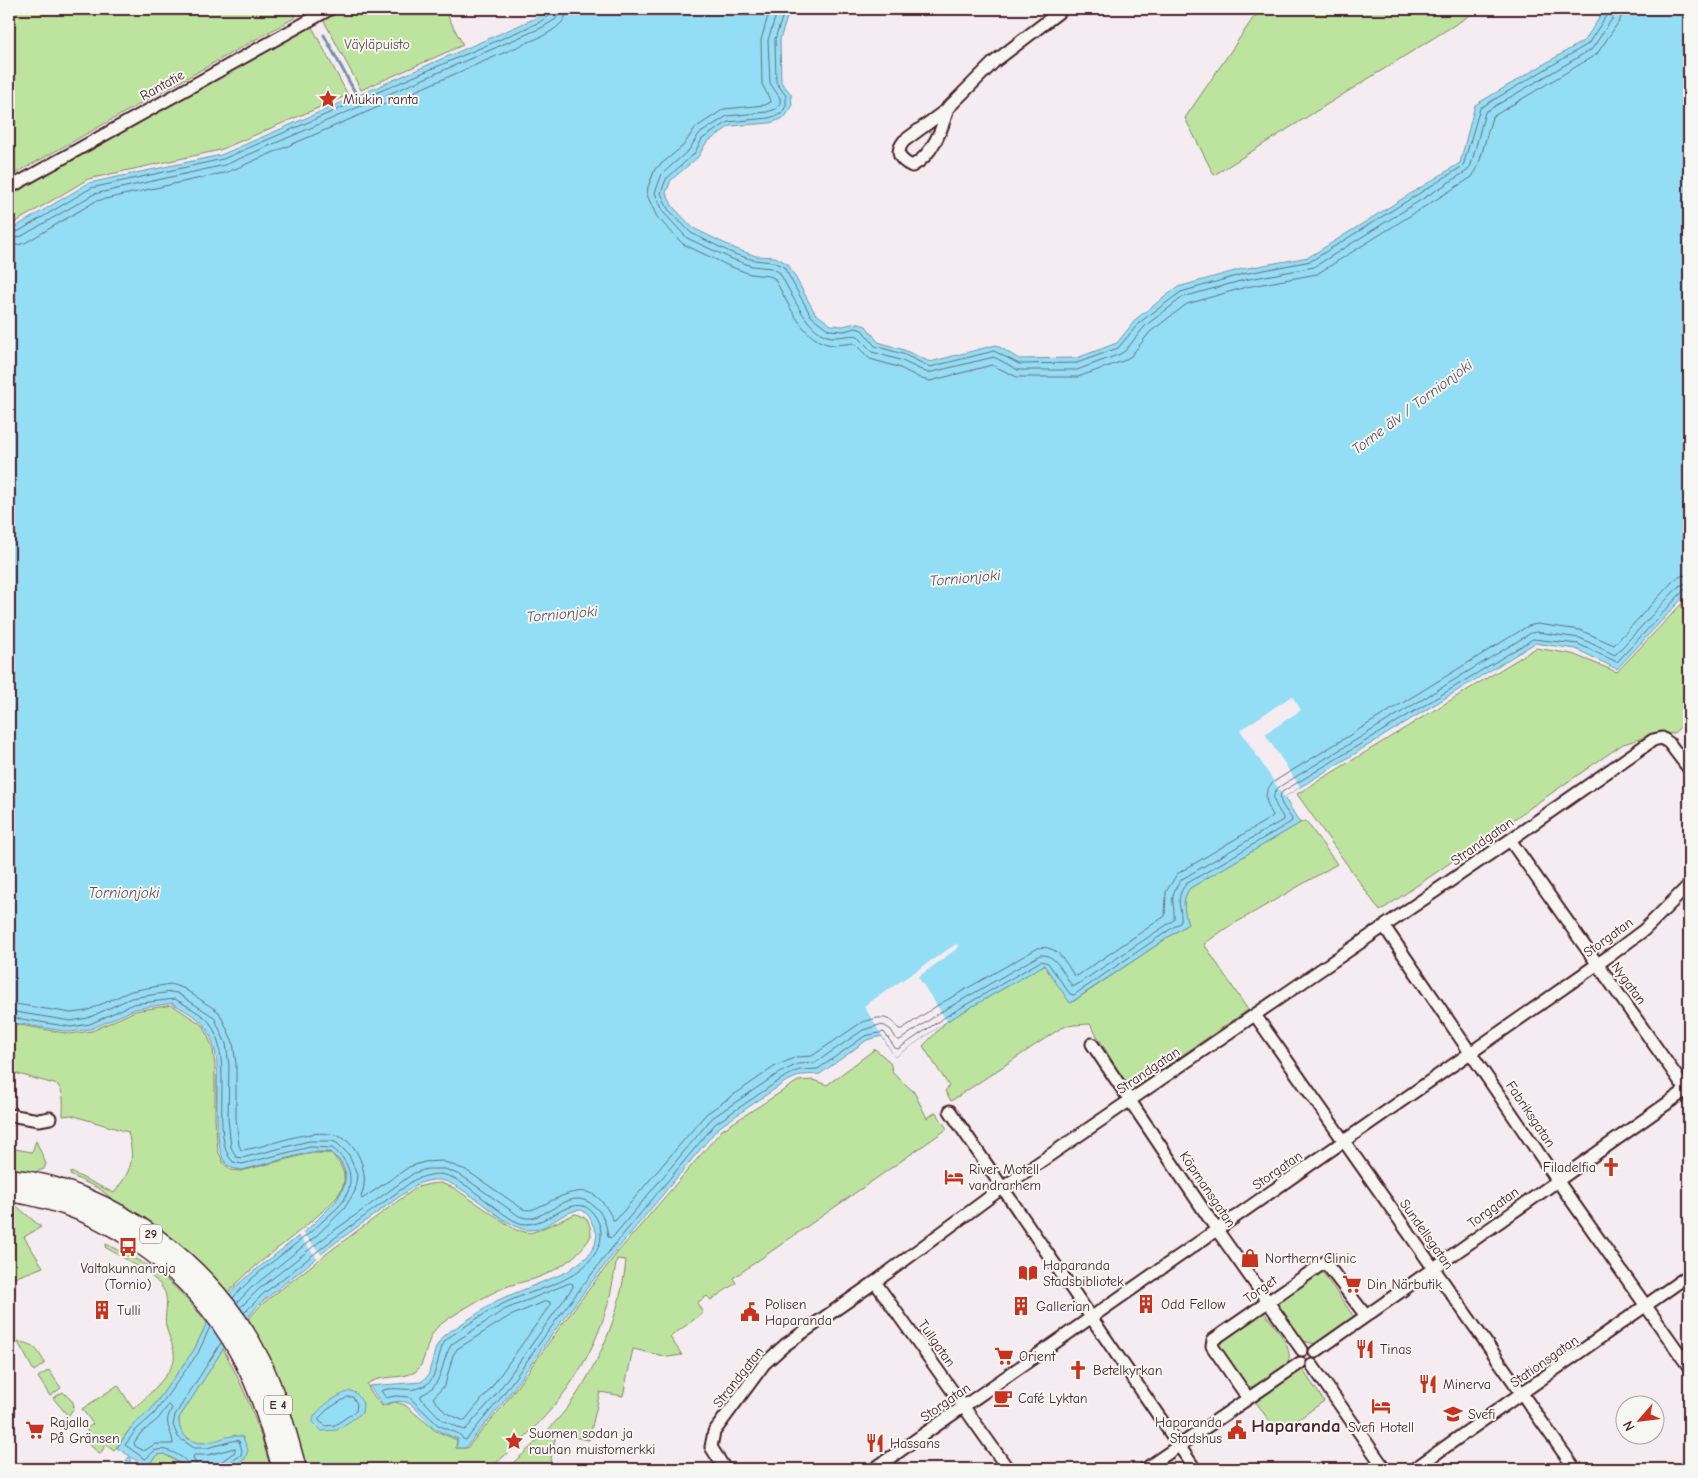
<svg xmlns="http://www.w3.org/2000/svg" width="1698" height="1478" font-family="'Comic Neue',sans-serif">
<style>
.green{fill:#bde49f;stroke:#848265}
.water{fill:#94def5;stroke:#7692a4}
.pier{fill:#f4ecf0}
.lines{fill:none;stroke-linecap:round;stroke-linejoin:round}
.shore{stroke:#686b7c;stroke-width:1}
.stream{stroke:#7692a4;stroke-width:3}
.minor-casing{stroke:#4a1f2b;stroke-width:15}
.highway-casing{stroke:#4a1f2b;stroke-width:21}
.minor{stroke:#f6f6f2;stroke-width:11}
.highway{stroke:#f6f6f2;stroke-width:18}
.labels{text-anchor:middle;stroke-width:4;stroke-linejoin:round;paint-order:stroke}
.shield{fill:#f6f6f2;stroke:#7e6067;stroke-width:1}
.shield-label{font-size:12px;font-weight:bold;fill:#4a1f2b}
.park-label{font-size:14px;fill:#675048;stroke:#f6f6f2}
.street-label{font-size:14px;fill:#4a1f2b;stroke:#f6f6f2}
.poi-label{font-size:14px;fill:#4a1f2b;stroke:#f6f6f2;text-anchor:start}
.water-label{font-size:15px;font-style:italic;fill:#5c4f5e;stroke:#f6f6f2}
.district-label{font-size:19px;font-weight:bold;fill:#4a1f2b;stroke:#f6f6f2}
</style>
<rect width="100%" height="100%" fill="#f4ecf0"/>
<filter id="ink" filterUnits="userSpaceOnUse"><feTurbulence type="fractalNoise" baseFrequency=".02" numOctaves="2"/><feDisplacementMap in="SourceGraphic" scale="10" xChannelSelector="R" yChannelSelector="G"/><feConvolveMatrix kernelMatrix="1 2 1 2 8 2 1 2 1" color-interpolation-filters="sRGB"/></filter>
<g filter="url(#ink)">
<path class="green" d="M9 9H291L296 17 9 177Z
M342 9H444L463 45 361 90 323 19Z
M1264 9H1480L1214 175 1185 118 1254 17Z
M311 25 348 95 220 150 88 179 9 226V192Z
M1689 596V719L1674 733 1646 737 1623 744 1380 911 1297 794 1536 648 1572 654 1617 672Z
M1306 821 1337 864 1225 929 1204 944 1248 1010 1130 1091 1090 1024C1078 1025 1068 1024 1058 1030L951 1101 945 1091 949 1086 923 1046 947 1021 1044 965 1071 1003 1188 924C1184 910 1181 900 1190 888L1300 823Z
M172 1005 204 1026 213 1049 215 1066V1119L218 1151 224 1164 231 1170 241 1171 311 1153H331L311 1152 242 1170C238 1169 233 1169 230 1167 214 1157 217 1094 217 1075L435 1080 336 1201C347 1182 350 1169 332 1154 340 1164 348 1174 342 1188 337 1200 326 1208 316 1217 287 1243 252 1265 226 1295L198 1264 148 1221 114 1201 100 1189 70 1175 71 1172 114 1193C132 1169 135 1161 128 1132L71 1115 63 1116C63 1105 65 1095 58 1085L11 1072 12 1064H9V1023L70 1034 92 1031 135 1011Z
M875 1049 890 1062 893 1073 914 1092 927 1118 936 1112 947 1129 733 1278 736 1283 711 1300 707 1296 697 1303 703 1313 670 1337 682 1355 668 1357 633 1349 623 1396 600 1392 589 1440 556 1434 549 1469H506C528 1450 550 1430 568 1407 599 1365 621 1313 626 1260L617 1259C614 1274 612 1289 608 1304 587 1377 545 1422 489 1469H464L463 1466 439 1467 436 1469H303L246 1322 260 1306 271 1297 334 1248 417 1187 430 1184 441 1183 454 1188 516 1230 530 1233 539 1230 575 1214C588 1216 591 1224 591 1236 580 1256 555 1272 534 1279 523 1282 512 1284 501 1289 489 1294 440 1321 434 1331 426 1342 425 1366 415 1372 400 1380 381 1374 367 1384L370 1391 382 1406 395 1402 405 1405 436 1431 457 1440 456 1448H467L503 1406 563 1323 617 1253 722 1130 798 1081 813 1080 827 1085Z
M9 1123 12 1124 9 1148 32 1152 36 1141 46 1164 44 1169 28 1174 9 1173Z
M9 1203H13L41 1227 24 1237 43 1267 9 1280 11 1286 9 1287Z
M106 1244C121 1252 137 1259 151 1268 173 1283 191 1303 207 1323L194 1350 150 1411 132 1426 114 1451 106 1445 100 1454 85 1441 91 1437 86 1429 93 1424 82 1409 118 1385 133 1409C144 1400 172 1373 174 1360 176 1349 168 1336 166 1326 164 1316 168 1306 166 1296 163 1277 121 1257 105 1247Z
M1321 1270 1354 1317 1315 1344 1299 1340 1275 1302Z
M1262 1310C1270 1321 1297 1349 1287 1364 1282 1370 1262 1382 1255 1387L1245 1386 1219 1349 1218 1342Z
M18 1342C35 1343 37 1350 45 1363L34 1371Z
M223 1349C246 1390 258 1424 271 1469H225L233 1466 236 1435C220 1440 203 1449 188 1438 181 1434 178 1426 179 1418Z
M1302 1369 1324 1401 1278 1434 1256 1402Z
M49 1370 61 1388 50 1396 38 1377Z
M63 1392 73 1402 74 1408 68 1416 53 1398Z
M164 1454 189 1469H145L157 1455Z"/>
<path class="water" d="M552 9H790L780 39 781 82 791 94 792 107 784 118 770 123 730 126 706 143 698 157 671 180 666 193 673 207 693 228 736 249 756 256 775 257 788 264 815 313 831 325 843 326 856 323 866 326 878 342 904 350 930 362 996 345 1019 359 1077 358 1117 343 1137 318 1178 287 1242 269 1309 257 1460 163 1475 105 1585 40 1605 9H1689V591L1617 669 1576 649 1535 643 1284 797 1300 823 1190 888C1181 900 1184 910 1188 924L1070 1003 1044 965 947 1021 895 1057 882 1036 867 1040 820 1074 801 1075 785 1082 718 1128 615 1252 561 1322 503 1403 465 1448H456L458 1439C451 1436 442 1433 436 1429 414 1414 417 1393 383 1405L369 1386 421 1382 428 1376 436 1347 443 1336 498 1300 567 1272 588 1256 595 1245 597 1234 589 1216 582 1210C563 1209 548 1231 529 1230 520 1230 512 1224 504 1220 490 1210 455 1181 440 1180 432 1179 424 1182 417 1184L335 1243 258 1305 223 1349 179 1418C178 1426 181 1433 187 1438 209 1452 223 1431 243 1437L248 1450 245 1459 225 1469H189L172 1458 164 1454 157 1455 146 1467 131 1457 130 1462 124 1469 121 1467 130 1456 117 1448 132 1426 150 1411 194 1350 207 1323 235 1288 243 1280 309 1228 336 1201 344 1187 346 1174 341 1162 330 1152H311L242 1170C238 1169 233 1169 230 1167 211 1157 219 1084 217 1063 216 1051 212 1038 206 1027 202 1019 180 1008 172 1003L135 1009 91 1029 70 1032 9 1022V229L17 226 89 183 221 155 536 18Z
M351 1391 356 1393 363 1403 362 1413 337 1430 322 1431 313 1422C312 1411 340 1393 351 1391Z"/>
<path class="pier" d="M1292 696 1301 710 1265 734 1300 787 1284 797 1240 730Z
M956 944 959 945 958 948 918 977 947 1021 895 1057 864 1006Z
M301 1231 323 1256 319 1260 297 1234Z"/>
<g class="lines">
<path class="shore" d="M770 9 761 40 762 84 771 102 765 105 724 109 695 128 683 146 655 169 648 187 647 195 657 217 683 244 729 266 750 274 769 276 774 278C786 298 801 338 827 344 836 346 845 344 854 343L870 359 898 367 922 379 930 381 992 365 1017 377H1078L1123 361 1131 356 1150 332 1187 304 1246 287 1317 274 1472 177 1478 167 1492 117 1597 54 1620 20 1623 9
M778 9 768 40 770 83 780 98V104L776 109 767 112 727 116 699 134 689 150 662 174 655 193 664 213 687 238 732 259 752 266 771 268 779 272C791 291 805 329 827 336 838 339 848 334 858 336L872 352 900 360 928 373 994 357 1018 370H1077L1120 354 1125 351 1145 326 1183 297 1244 280 1314 267 1467 171 1471 165 1485 112 1592 49 1614 16 1615 9
M785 9 775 39 776 82 786 96V106L781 114 769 118 728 122 702 139 694 154 666 179 661 193 668 209 691 233 734 254 754 260 773 262 784 267 811 316 829 330 844 331 856 328 862 330 875 346 903 354 930 367 994 351 1019 364 1077 363 1118 348 1140 322 1181 292 1243 274 1311 261 1463 166 1480 108 1588 44 1608 13 1609 9
M9 234 19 231 91 188 223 159 538 23 552 14 553 9
M9 240 22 236 94 194 225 165 541 28 556 19 560 9
M9 247 25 243 96 201 228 172 545 35C556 28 566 23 567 9
M9 1003 71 1013 86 1011 131 991 170 984 183 988 219 1012 233 1042 236 1064V1118L239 1145 241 1150C278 1147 340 1109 360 1159 365 1172 366 1184 361 1197L362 1199 409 1167 424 1162 442 1161 466 1170 523 1209C532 1212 537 1207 545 1204 576 1188 596 1182 613 1220L615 1221 706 1114 774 1067 796 1057 812 1056 862 1022 877 1018H885L892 1021 899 1029H902L938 1005 1038 948C1057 944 1065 962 1074 975L1077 976 1165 916 1166 892 1177 874 1272 817 1273 815C1265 802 1262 791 1275 781L1528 626 1537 624 1580 630 1614 645 1674 580 1681 576 1689 575
M9 1011 71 1021 88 1018 131 998 171 992 177 993 214 1017 226 1044 229 1065 228 1119 231 1147 236 1157 242 1158 309 1141H332L337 1143 349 1155 357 1175 355 1191 344 1209 316 1236 251 1288 236 1304
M9 1017 71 1027 90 1024 133 1004 175 999C182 1003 206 1016 210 1023 235 1059 209 1138 233 1162L242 1164 310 1147 332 1148C352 1162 356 1185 341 1204 336 1210 329 1215 324 1220 295 1248 258 1268 233 1298
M570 1283 573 1284V1287L494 1397 466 1429 464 1430 442 1420 421 1398V1395C444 1387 440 1361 452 1344L504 1310Z
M547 1301 550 1302V1305L488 1392 465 1420H462L446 1413 433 1398 445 1385 453 1355 457 1349 508 1317Z
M240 1308 259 1289 328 1235 414 1173 427 1169H445L462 1176 519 1216C523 1217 527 1219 530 1218 553 1215 571 1186 594 1206 603 1213 607 1226 608 1237L612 1238 712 1118 779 1073 798 1064 815 1063 863 1030 879 1025 885 1026 891 1030 897 1040H900L941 1012 1040 955C1056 953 1064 975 1072 986H1075L1174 920C1175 900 1167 898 1182 879L1283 820V817C1277 807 1268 797 1279 787L1531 633 1537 632 1580 638 1615 655 1679 586 1689 582
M244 1313 263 1294 332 1240 414 1180C422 1177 431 1174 440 1174 463 1176 495 1212 517 1222 543 1234 573 1188 593 1213 613 1239 592 1264 569 1277 550 1288 529 1292 509 1301 491 1309 473 1321 457 1332 453 1335 448 1337 445 1341 436 1354 439 1381 422 1387 410 1393 394 1385 381 1391L386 1398 395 1396 409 1397 438 1425 459 1434 463 1439 466 1440 499 1400 557 1319 611 1249 715 1124 783 1078 799 1070 818 1069 865 1036 884 1032 895 1048 898 1049 945 1017 1041 961 1048 963 1070 994 1074 995 1181 922C1182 905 1174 900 1186 884L1291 822 1292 819C1287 811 1276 801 1282 792L1533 639 1578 644 1617 662 1684 590 1689 589
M221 1343 175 1415 173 1425 178 1437 194 1448H207L236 1440 239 1441 242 1450 241 1455 228 1464 226 1469
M348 1397H353L357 1404 356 1411 335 1425 326 1426 319 1421V1418L328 1409Z
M169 1405 172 1408C162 1425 172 1429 173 1444H155L144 1451 135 1446 134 1443 140 1434 158 1419Z
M191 1469C189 1459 168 1447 157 1450 152 1451 149 1457 145 1459L125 1445 136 1430 154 1414 198 1353 210 1327
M197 1469 196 1464 193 1458 194 1455H208L235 1448V1452L222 1461 219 1469"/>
<path class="stream" d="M310 9 318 23
M324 35 357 96"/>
<g class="minor-casing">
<path id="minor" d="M948 107C943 128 932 156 912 166 899 160 895 152 904 141L946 110 994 62 1063 9
M9 188 330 9
M1510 840 1689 1094
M1384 926 1557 1180 1689 1367
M1255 1015 1575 1469
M1092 1044 1217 1230 1302 1350
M950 1111 1195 1469
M9 1115 39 1120 50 1118
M875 1282 1008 1469
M1315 1352 1689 1088
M1312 1365 1385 1469
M1248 1398 1212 1346 1213 1340 1325 1262 1366 1316
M725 1469 711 1447 714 1432 764 1364 785 1345 875 1282 1002 1188 1510 840 1653 740 1662 738 1669 743 1689 769
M874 1469 1612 954 1644 930 1689 885
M1145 1469 1300 1363
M1414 1469 1689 1275
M1684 1469 1689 1466"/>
</g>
<g class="highway-casing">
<path id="highway" d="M9 1178C112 1188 216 1268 261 1361 277 1395 287 1432 297 1469
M9 1192C112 1206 205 1278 249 1372 264 1403 272 1436 282 1469"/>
</g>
<use href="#minor" class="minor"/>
<use href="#highway" class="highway"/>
</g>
</g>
<defs>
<g id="sight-bare" transform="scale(1.5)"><path d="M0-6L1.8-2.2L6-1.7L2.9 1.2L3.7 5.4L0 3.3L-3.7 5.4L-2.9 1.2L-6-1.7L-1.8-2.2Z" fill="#c8321e" stroke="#f6f6f2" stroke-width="2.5" paint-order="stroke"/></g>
<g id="church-bare" transform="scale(1.5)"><path d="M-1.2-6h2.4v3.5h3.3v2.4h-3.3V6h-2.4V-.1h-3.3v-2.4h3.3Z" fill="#c8321e" stroke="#f6f6f2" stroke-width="2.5" paint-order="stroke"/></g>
<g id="hotel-bare" transform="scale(1.5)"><path d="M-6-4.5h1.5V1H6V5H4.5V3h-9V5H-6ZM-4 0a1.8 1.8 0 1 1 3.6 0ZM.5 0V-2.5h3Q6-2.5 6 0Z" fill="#c8321e" stroke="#f6f6f2" stroke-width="2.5" paint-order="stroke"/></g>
<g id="bus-bare" transform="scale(1.5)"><path d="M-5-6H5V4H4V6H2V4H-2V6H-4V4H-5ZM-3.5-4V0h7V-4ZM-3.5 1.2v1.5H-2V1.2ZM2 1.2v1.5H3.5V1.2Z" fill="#c8321e" stroke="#f6f6f2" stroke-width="2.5" paint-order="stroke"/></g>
<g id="shop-bare" transform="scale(1.5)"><path d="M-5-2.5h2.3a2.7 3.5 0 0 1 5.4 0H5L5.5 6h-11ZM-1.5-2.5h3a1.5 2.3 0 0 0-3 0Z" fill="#c8321e" stroke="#f6f6f2" stroke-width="2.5" paint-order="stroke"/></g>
<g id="library-bare" transform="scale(1.5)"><path d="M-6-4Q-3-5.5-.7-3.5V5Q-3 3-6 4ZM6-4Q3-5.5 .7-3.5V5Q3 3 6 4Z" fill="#c8321e" stroke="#f6f6f2" stroke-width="2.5" paint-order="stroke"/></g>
<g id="supermarket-bare" transform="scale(1.5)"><path d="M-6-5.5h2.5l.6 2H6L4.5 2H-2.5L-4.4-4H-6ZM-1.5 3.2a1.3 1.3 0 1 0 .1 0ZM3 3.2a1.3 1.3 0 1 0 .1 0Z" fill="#c8321e" stroke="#f6f6f2" stroke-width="2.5" paint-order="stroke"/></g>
<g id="building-bare" transform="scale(1.5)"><path d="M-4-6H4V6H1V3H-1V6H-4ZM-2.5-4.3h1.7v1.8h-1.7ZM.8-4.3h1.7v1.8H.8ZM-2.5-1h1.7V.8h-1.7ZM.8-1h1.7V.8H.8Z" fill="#c8321e" stroke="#f6f6f2" stroke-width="2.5" paint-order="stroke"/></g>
<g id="civic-bare" transform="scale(1.5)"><path d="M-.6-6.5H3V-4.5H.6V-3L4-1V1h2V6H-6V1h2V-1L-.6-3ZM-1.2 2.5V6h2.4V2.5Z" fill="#c8321e" stroke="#f6f6f2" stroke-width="2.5" paint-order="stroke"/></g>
<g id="restaurant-bare" transform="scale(1.5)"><path d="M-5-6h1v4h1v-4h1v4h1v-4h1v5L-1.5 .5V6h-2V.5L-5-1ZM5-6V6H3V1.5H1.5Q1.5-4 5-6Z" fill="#c8321e" stroke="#f6f6f2" stroke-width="2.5" paint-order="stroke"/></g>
<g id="cafe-bare" transform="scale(1.5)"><path d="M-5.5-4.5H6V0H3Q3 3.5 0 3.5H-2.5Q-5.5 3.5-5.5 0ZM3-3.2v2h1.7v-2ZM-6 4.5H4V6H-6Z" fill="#c8321e" stroke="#f6f6f2" stroke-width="2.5" paint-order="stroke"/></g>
<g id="school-bare" transform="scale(1.5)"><path d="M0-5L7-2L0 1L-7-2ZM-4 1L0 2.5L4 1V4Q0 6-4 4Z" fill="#c8321e" stroke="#f6f6f2" stroke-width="2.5" paint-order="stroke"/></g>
</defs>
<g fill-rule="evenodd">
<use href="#sight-bare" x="328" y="99"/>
<use href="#church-bare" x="1611" y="1167"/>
<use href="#hotel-bare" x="954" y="1177"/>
<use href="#bus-bare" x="128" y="1247"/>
<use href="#shop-bare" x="1250" y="1258"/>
<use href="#library-bare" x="1028" y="1273"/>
<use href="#supermarket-bare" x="1352" y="1284"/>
<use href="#building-bare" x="1146" y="1304"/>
<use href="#building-bare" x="1021" y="1306"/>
<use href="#building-bare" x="102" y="1310"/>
<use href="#civic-bare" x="750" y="1312"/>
<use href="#restaurant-bare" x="1365" y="1349"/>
<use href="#supermarket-bare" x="1004" y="1356"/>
<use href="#church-bare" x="1078" y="1370"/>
<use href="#restaurant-bare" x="1428" y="1384"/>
<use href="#cafe-bare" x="1003" y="1398"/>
<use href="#hotel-bare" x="1381" y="1406"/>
<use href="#school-bare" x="1453" y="1414"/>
<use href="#supermarket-bare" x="35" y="1430"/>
<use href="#civic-bare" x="1237" y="1430"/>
<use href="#sight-bare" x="514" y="1441"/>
<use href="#restaurant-bare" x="875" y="1443"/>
</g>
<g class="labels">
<g class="shield">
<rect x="140" y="1224.5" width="22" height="19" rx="4"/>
<rect x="264" y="1395.5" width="28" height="19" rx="4"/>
</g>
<g class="shield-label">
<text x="151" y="1238">29</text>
<text x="278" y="1409">E 4</text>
</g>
<g class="park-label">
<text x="377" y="49">Väyläpuisto</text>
</g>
<g class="street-label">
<text transform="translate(162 85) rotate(-29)" y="5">Rantatie</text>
<text transform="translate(1482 841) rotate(-35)" y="5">Strandgatan</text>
<text transform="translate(1608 937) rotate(-36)" y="5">Storgatan</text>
<text transform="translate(1629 983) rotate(54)" y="5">Nygatan</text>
<text transform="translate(1148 1070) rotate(-34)" y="5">Strandgatan</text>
<text transform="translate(1531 1114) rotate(56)" y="5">Fabriksgatan</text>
<text transform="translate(1277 1170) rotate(-35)" y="5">Storgatan</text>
<text transform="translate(1208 1189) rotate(56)" y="5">Köpmansgatan</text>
<text transform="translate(1493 1207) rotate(-36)" y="5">Torggatan</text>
<text transform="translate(1427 1234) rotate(55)" y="5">Sundellsgatan</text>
<text transform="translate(1260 1289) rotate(-35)" y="5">Torget</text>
<text transform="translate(937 1343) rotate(55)" y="5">Tullgatan</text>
<text transform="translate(1544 1361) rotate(-35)" y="5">Stationsgatan</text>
<text transform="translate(738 1377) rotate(-52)" y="5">Strandgatan</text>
<text transform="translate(945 1402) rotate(-35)" y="5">Storgatan</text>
</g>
<g class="poi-label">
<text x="343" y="104">Miukin ranta</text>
<text x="1596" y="1172" text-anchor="end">Filadelfia</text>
<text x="969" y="1174">River Motell<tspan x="969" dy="16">vandrarhem</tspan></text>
<text x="1265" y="1263">Northern Clinic</text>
<text x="1043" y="1270">Haparanda<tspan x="1043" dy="16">Stadsbibliotek</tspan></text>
<text x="128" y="1273" text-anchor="middle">Valtakunnanraja<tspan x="128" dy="16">(Tornio)</tspan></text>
<text x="1367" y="1289">Din Närbutik</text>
<text x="765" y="1309">Polisen<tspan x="765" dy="16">Haparanda</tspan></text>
<text x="1161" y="1309">Odd Fellow</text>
<text x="1036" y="1311">Gallerian</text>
<text x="117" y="1315">Tulli</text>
<text x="1380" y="1354">Tinas</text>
<text x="1019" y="1361">Orient</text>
<text x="1093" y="1375">Betelkyrkan</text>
<text x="1443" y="1389">Minerva</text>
<text x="1018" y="1403">Café Lyktan</text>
<text x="1468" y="1419">Svefi</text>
<text x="50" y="1427">Rajalla<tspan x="50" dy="16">På Gränsen</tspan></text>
<text x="1222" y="1427" text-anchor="end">Haparanda<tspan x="1222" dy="16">Stadshus</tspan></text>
<text x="1381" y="1432" text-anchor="middle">Svefi Hotell</text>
<text x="529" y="1438">Suomen sodan ja<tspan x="529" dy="16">rauhan muistomerkki</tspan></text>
<text x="890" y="1448">Hassans</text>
</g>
<g class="water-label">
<text transform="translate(1412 407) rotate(-37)" y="5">Torne älv / Tornionjoki</text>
<text transform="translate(965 578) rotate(-5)" y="5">Tornionjoki</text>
<text transform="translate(562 614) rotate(-5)" y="5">Tornionjoki</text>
<text x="124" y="898">Tornionjoki</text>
</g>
<g class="district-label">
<text x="1296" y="1432">Haparanda</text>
</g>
</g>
<rect width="1698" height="1478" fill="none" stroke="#f6f6f2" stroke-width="30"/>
<rect x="15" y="15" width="1668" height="1448" fill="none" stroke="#4a1f2b" stroke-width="2" filter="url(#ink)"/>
<g transform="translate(1640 1420) rotate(242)"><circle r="24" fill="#f6f6f2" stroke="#b1a0a2"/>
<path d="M0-4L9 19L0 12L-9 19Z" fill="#c8321e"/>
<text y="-8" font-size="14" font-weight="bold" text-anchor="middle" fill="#4a1f2b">N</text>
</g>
</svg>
